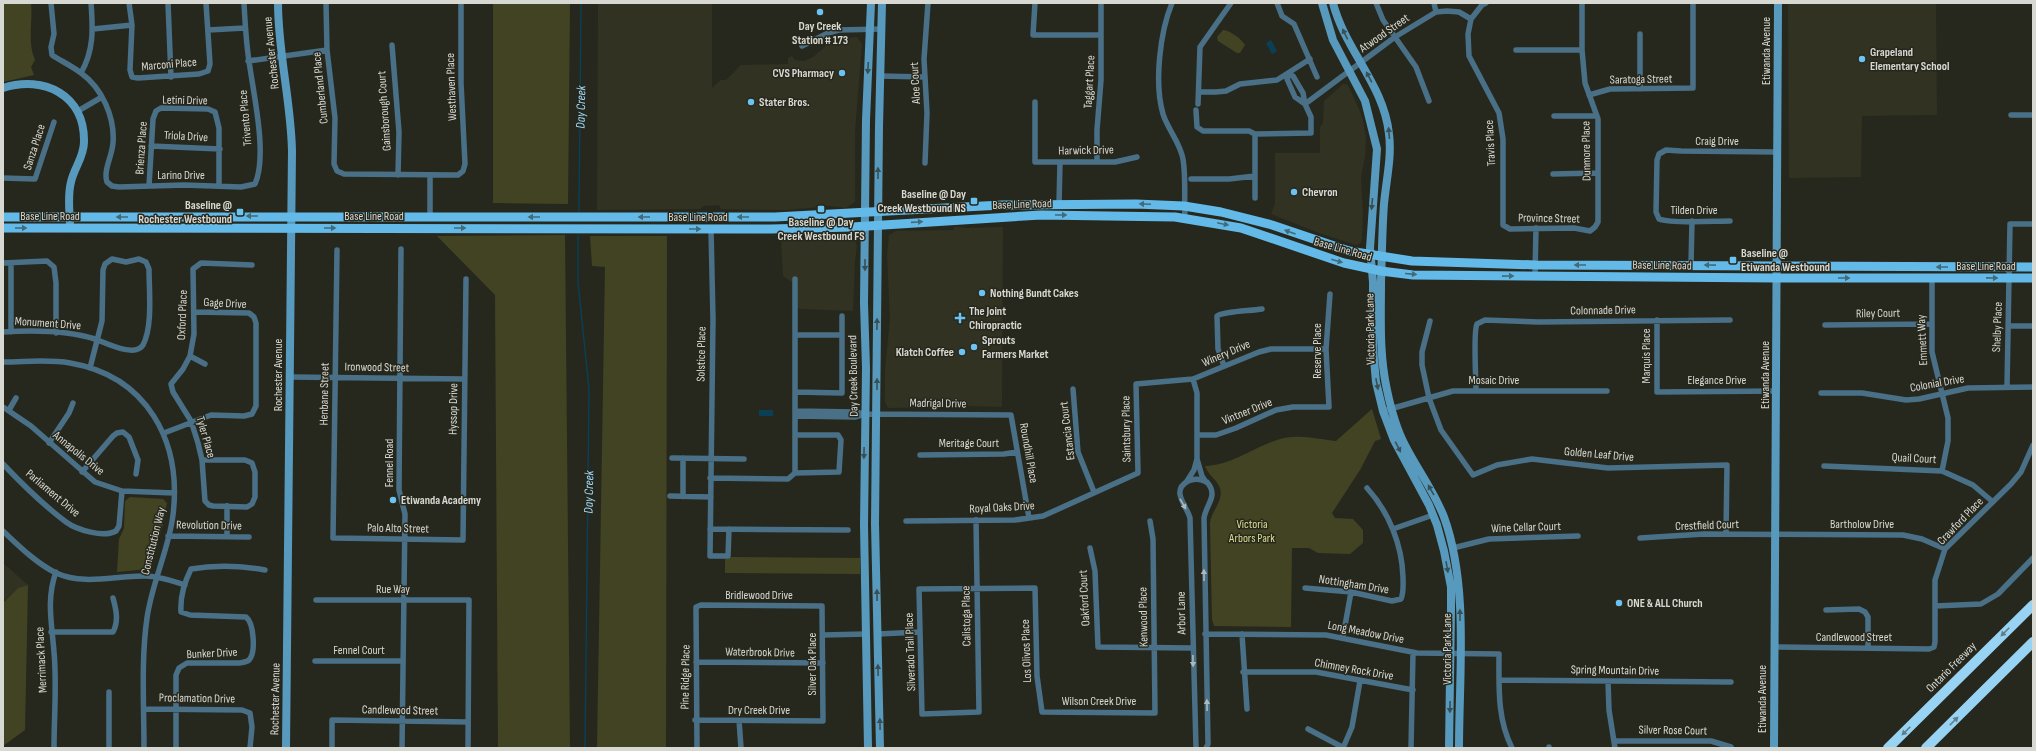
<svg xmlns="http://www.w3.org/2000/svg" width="2036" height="751" font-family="'Sofia Sans Condensed',sans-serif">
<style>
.built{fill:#313222}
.green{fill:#424323}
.water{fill:#0a3f56}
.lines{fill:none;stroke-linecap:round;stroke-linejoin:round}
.stream{stroke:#0a3f56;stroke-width:1.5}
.street{stroke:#497087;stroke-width:5.5}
.secondary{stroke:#589abd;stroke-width:8}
.primary{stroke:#63bae8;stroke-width:9}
.highway{stroke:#98d3f4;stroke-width:10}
.oneway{fill:#385055}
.oneway2{fill:#426a78}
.oneway3{fill:#adb9bc}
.oneway4{fill:#607e88}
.poi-dot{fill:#6bc3f2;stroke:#27281d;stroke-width:1.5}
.labels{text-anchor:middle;stroke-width:3;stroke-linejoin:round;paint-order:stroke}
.poi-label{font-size:12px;font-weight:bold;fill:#d8d8d2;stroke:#27281d;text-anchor:start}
.street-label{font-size:12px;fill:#d8d8d2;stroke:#27281d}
.park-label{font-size:12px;fill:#dbdd92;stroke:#27281d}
.water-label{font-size:13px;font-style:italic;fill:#9edafc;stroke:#27281d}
</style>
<rect width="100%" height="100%" fill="#27281d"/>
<path class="built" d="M598 3H712V88L721 80H726L741 65 788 64V58L792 56 795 60 804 61 813 57 833 40 857 37 862 44 855 131V202L846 208 830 206 786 210 721 209 719 205 704 206 700 209 597 210Z
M1788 3H1936L1937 115 1862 116 1861 177 1789 178Z
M1343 84 1348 85 1359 109 1363 120 1366 138 1365 157 1361 176 1363 214 1362 237 1361 243 1356 245 1319 233 1271 214 1275 204V153H1320V127L1323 123 1324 101Z
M955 226 966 228 1003 227 1002 407 969 406 967 404 944 403V407L888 408 885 402V370L890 320 887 256 889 235 896 231 953 230Z
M851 237 855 240 857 246 855 261 853 311 800 309 793 306V283L783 276 781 240Z
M3 563 28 585 18 588 3 602Z"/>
<path class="green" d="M3 3H31C33 22 27 42 35 60L31 67 34 75 3 82Z
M493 3H570L568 204 493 203Z
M1223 30C1229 30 1242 39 1245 45L1240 53H1237L1218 41 1217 37Z
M565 235 570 748H498L495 295 437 236Z
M590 236H667L666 748H597L605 267 592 266Z
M1372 409 1381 439 1375 441 1360 470 1332 513 1335 518 1353 519 1363 530V543L1350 554 1318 553 1309 548H1292L1291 627 1214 626 1212 619 1210 523C1211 510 1227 499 1218 484 1214 478 1208 474 1205 466 1232 465 1252 448 1277 440 1296 433 1317 439 1336 441Z
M130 497 163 499 167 503 162 528 151 566 148 569 117 572 119 539 124 528 125 501Z
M732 557 860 558V574L725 573V559Z
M28 585 25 730 3 746V603L18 588Z"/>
<path class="water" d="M1271 40 1277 51 1272 54 1266 43Z
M759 410H773V416H759Z"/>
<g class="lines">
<path class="stream" d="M579 211 581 3
M578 236V282L589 389 585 748"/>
<path class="street" d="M51 3 54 34 51 47 52 55C61 61 72 66 81 73 102 88 115 117 113 143 112 157 103 170 107 182L112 186 119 187 184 185 241 187 255 184C268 155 253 92 249 61 246 42 245 22 244 3
M129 3 132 25 130 70 132 77 138 78 199 74 208 71 210 64 206 3
M168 3 171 77
M326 3 327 50 335 118 334 164 337 171 344 174 458 175 463 171 465 164 461 83V3
M1035 3 1033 35H1101
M1172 3C1160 32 1154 83 1163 114 1168 130 1180 142 1183 159 1186 177 1184 198 1185 217
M1277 3 1282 16 1294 24 1317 77
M1376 3 1383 20 1416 67 1429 101
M1434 3 1436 12
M1486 3 1482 5 1471 19 1468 34 1469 56 1499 113 1503 139V225L1510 229 1574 228 1590 231 1595 227 1598 222V119L1585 83 1582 50V3
M93 29 132 25
M208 30 245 28
M392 45 399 132 398 175
M802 46 828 33 839 30 882 29
M1516 50H1582
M248 61 327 50
M81 73C94 50 93 29 91 3
M1288 75 1287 79 1295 97 1305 104
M880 76 925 77
M1640 89V34
M1199 92H1216L1226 91 1240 84 1277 80 1310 59
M1589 95 1610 89 1693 88V3
M1035 102V162H1115L1137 157
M1198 104 1200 47 1231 3
M1305 104 1395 37 1436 12 1447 11 1459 12 1471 19
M1196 110 1197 127 1203 131H1249L1255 134 1311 133V117L1305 104 1303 93 1293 76 1288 75
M78 111 102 97
M2011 115H2033
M1554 116H1597
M151 146 220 149
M1097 162V130L1101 80V3
M925 163 927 113 924 59 928 3
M1553 174 1598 173
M430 175V217
M3 178 35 179 54 122
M1191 179H1229L1255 176
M149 186 153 119 156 111 161 108 208 109 215 112 219 128V186
M1255 198V134
M1059 204 1060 162
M1730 221C1714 221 1671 224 1659 219L1656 212 1657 160 1659 154 1666 150 1681 151 1777 152
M711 229 713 319 710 556H728L729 529
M401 249 399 490 405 514 402 748
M337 250 333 538 463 540 466 279
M3 263 47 261 54 267 56 283V333
M11 263V332
M1691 265 1692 221
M1535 275 1536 228
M1932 278V352L1948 418V441L1942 471
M1657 320V392L1777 391
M1430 321 1422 352V365L1429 398 1441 430 1473 475 1497 465 1532 459 1608 468 1727 465 1726 534
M1825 325 1932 324
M2008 326H2033
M3 332C33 330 66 330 95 339 106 343 135 358 143 345 153 326 149 290 149 269L146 262 139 259 126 262 112 259 105 264 103 270 102 321 90 368
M842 335V316
M190 356 205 364
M3 362C25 362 48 359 70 363 147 376 182 441 173 515 169 549 152 582 147 618 141 659 144 706 144 748
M1224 366 1218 349 1217 316C1225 311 1250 311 1262 309
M290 377 464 379
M1193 379 1197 393V459
M2007 387 2010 224H2033
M1073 389 1078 452 1094 492
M1476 391C1476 377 1473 332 1477 324L1485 320 1539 322 1730 320
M795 392 842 393V335H795
M1821 393H1862L1906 400 1919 399 1968 388 2033 387
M3 407 31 426 95 482 122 491 174 493
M9 410 16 398
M795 411 855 412 865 414 1011 415 1029 518
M1383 411 1453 391H1607
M795 416 855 417 865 414
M164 433 211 415 244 416 252 414 256 406V323L254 317 249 313 195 312
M1197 435H1216L1236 428 1276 410 1293 407H1329L1326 349 1330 294
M49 443 69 413 73 403
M920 455 1004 454 1017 452
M672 458 744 459
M202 460H245L252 463 255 472V497L252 504 247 507 213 506 209 505 205 501 202 460 198 443 191 421 173 392 171 384 183 369 190 356 194 334 193 269 201 263 252 265
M3 464C21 483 46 507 66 522 77 530 104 538 116 531L119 526 122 491
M1824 466 1942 471 1973 485 1993 502
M82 472 113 436 117 433 123 432 129 437 138 460 136 474
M795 473 839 472 841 440 838 435H795
M710 478 788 479 795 473V279
M1187 481 1194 470 1197 459 1202 476 1206 482
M670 496 711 497
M683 497V458
M227 506V536
M976 520 979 712 922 714 919 589 1035 588 1037 676 1042 712 1155 713 1153 539 1150 521
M906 521 1015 520 1043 516 1138 473 1136 384 1193 379 1259 352 1271 349H1326
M710 529 848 530
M1393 529 1433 515
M3 531C19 546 36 563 56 573 85 586 116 575 146 576 159 576 172 581 185 585
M168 536 249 537
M1640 538 1704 534 1903 535 1922 539 1945 549
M1090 548 1095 571 1098 647 1193 648
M1453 548 1489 539 1578 536
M1305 588 1351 592 1392 601 1401 599C1404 592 1403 585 1403 577 1402 545 1389 512 1367 488
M316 600H469L468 748
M1935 606 1981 604 1998 594 2033 558
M1826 610 1859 609 1865 612 1868 617V648
M51 632H113C119 621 116 609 113 598
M878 634 920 632
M1205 634 1326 635 1417 653 1499 654C1499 687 1497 718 1512 748
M1242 634 1247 709
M823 635 866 634
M1343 637 1351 592
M1774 647 1929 649 1934 647 1935 642V580L1945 549 2011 484 2021 472 2033 445
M315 661H403
M696 662 823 663
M1243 672H1316L1413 690
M1499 680 1731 682
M1608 681 1609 710 1615 748
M109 692V748
M144 709 242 710 250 713 252 727 250 748
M695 720 823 721 822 606 701 605 696 607 697 748
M739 720 741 748
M1308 729 1344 748
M1614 741H1711L1731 747
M54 748C54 717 57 683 54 652 52 625 46 599 56 572
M176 748V675L179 668 187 663H240C243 662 247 662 249 660 256 653 254 623 246 617L190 615 181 612C180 597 184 583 191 569 214 565 242 566 265 570
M332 748V720L468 722
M1196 748 1190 518C1187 506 1170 491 1188 481 1195 478 1200 479 1207 482 1219 496 1206 504 1204 518L1208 744 1206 748
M1343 748 1352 727 1360 681
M1411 748 1413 653
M1549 748V747"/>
<path class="secondary" d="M278 3C278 53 291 101 292 151L286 748
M1322 3 1333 40 1365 101 1377 149 1370 248 1373 282V348L1376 382 1383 411 1394 440 1429 505 1437 525 1444 551 1451 587V608L1449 748
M1333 3C1345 50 1384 85 1389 134 1392 157 1386 181 1384 204 1382 230 1382 256 1381 282 1381 318 1379 354 1387 390 1391 409 1396 428 1405 445 1417 469 1434 491 1444 517 1469 586 1459 674 1459 748
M3 88C44 75 85 95 84 142 84 157 74 168 71 182 67 197 70 213 70 228
M868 748 864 525 866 368 864 303 866 120 871 3
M880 748 875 524 879 126 882 3
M1774 748 1778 3"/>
<path class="primary" d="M3 217H775L1002 205 1136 204 1184 206 1221 212 1272 225 1349 251 1412 261 1536 265 2033 267
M3 228 771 229 852 227 1041 215 1175 217 1241 228 1344 263 1381 271 1413 275 1777 278H2033"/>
<path class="highway" d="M1888 748 2033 605
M1926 748 2033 642"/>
</g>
<defs><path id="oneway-solid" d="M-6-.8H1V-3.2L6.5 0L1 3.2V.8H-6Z"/></defs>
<g class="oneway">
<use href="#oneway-solid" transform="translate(1345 34) rotate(-116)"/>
<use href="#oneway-solid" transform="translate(868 68) rotate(93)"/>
<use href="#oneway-solid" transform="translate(1369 77) rotate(-118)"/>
<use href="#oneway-solid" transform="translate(1389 133) rotate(-95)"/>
<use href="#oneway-solid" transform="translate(878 173) rotate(-90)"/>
<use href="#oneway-solid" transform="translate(1372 204) rotate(95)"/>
<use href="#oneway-solid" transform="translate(865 265) rotate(90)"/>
<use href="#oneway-solid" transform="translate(877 324) rotate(-89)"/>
<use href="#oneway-solid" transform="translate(877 384) rotate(-90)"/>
<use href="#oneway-solid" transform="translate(1377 384) rotate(79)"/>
<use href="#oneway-solid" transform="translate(1398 447) rotate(63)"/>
<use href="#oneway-solid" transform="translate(864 453) rotate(91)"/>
<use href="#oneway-solid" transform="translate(1431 490) rotate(-120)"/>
<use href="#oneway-solid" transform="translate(1447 567) rotate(80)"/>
<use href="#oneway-solid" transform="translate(877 595) rotate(-91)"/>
<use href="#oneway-solid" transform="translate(1460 615) rotate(-90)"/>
<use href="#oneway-solid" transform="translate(878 670) rotate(-91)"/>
<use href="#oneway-solid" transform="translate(1450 707) rotate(91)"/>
<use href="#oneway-solid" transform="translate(880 724) rotate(-91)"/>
</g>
<g class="oneway2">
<use href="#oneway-solid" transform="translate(1145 204) rotate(-178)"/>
<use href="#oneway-solid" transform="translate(1061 215)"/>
<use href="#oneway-solid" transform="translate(252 216) rotate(180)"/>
<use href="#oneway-solid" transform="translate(122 217) rotate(180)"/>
<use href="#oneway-solid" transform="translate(534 217) rotate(-180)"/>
<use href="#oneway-solid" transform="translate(644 217) rotate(-180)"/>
<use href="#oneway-solid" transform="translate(743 217) rotate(180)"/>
<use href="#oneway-solid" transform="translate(917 222) rotate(-4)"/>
<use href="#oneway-solid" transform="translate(1223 224) rotate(12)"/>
<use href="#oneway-solid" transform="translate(21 228)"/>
<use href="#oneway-solid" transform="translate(330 228)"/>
<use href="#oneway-solid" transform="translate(460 228)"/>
<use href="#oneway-solid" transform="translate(695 229)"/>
<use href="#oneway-solid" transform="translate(1290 232) rotate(-160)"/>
<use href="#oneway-solid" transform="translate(1337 261) rotate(16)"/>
<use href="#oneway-solid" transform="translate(1580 265) rotate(180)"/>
<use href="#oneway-solid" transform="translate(1710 265) rotate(-179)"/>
<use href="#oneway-solid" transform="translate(1942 267) rotate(-180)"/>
<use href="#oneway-solid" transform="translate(1411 274) rotate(5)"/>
<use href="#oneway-solid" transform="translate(1508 276) rotate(-1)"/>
<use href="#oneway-solid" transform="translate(1844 278)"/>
<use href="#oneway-solid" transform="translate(1992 278) rotate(1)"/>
</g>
<g class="oneway3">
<use href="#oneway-solid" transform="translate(1183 504) rotate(60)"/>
<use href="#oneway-solid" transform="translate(1204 575) rotate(-91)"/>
<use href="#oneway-solid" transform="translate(1193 661) rotate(89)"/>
<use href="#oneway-solid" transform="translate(1207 705) rotate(-91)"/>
</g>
<g class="oneway4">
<use href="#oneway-solid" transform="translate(2005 632) rotate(135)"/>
<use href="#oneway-solid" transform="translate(1954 721) rotate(-45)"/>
<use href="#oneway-solid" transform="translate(1906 731) rotate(135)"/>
</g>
<g class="poi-dot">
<circle cx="820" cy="12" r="4"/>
<circle cx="1862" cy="59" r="4"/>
<circle cx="842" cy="73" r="4"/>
<circle cx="751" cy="102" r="4"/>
<circle cx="1294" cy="192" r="4"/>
<rect x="970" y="197" width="8" height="8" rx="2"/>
<rect x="817" y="205" width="8" height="8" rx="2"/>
<rect x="236" y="208" width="8" height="8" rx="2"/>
<rect x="1729" y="256" width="8" height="8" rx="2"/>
<circle cx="982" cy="293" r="4"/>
<path d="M958 312h4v4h4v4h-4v4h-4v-4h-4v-4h4z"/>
<circle cx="974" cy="347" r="4"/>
<circle cx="962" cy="352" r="4"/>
<circle cx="393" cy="500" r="4"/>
<circle cx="1619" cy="603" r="4"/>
</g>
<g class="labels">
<g class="poi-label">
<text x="820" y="30" text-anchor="middle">Day Creek<tspan x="820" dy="14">Station # 173</tspan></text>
<text x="1870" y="56">Grapeland<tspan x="1870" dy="14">Elementary School</tspan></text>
<text x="834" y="77" text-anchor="end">CVS Pharmacy</text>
<text x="759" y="106">Stater Bros.</text>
<text x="1302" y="196">Chevron</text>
<text x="966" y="198" text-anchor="end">Baseline @ Day<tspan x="966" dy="14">Creek Westbound NS</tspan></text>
<text x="232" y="209" text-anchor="end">Baseline @<tspan x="232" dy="14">Rochester Westbound</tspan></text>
<text x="821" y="226" text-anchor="middle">Baseline @ Day<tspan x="821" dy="14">Creek Westbound FS</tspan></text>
<text x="1741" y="257">Baseline @<tspan x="1741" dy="14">Etiwanda Westbound</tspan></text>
<text x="990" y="297">Nothing Bundt Cakes</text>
<text x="969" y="315">The Joint<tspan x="969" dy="14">Chiropractic</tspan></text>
<text x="982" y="344">Sprouts<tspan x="982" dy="14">Farmers Market</tspan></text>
<text x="954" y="356" text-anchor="end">Klatch Coffee</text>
<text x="401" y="504">Etiwanda Academy</text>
<text x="1627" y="607">ONE &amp; ALL Church</text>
</g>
<g class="street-label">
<text transform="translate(1384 33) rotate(-35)" y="4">Atwood Street</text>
<text transform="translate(1766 51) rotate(-90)" y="4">Etiwanda Avenue</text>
<text transform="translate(271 53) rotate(-96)" y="4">Rochester Avenue</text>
<text transform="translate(169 64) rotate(-5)" y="4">Marconi Place</text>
<text transform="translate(1641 79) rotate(-1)" y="4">Saratoga Street</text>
<text transform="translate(1089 82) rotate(-87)" y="4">Taggart Place</text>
<text transform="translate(915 83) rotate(-93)" y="4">Aloe Court</text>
<text transform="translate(451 87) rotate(-92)" y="4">Westhaven Place</text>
<text transform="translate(320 88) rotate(-96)" y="4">Cumberland Place</text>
<text transform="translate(185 100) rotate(1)" y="4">Letini Drive</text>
<text transform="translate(384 111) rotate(-94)" y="4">Gainsborough Court</text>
<text transform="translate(245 118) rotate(-95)" y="4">Trivento Place</text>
<text transform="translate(186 136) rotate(3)" y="4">Triola Drive</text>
<text x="1717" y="145">Craig Drive</text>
<text transform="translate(1490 143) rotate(-93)" y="4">Travis Place</text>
<text transform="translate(34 147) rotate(-72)" y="4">Sanza Place</text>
<text transform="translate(141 148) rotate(-86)" y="4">Brienza Place</text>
<text transform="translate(1086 150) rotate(-1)" y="4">Harwick Drive</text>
<text transform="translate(1586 151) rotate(-91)" y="4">Dunmore Place</text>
<text x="181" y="179">Larino Drive</text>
<text transform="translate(1022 204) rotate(-2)" y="4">Base Line Road</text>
<text x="1694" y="214">Tilden Drive</text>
<text x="50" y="220">Base Line Road</text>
<text x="374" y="220">Base Line Road</text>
<text x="698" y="221">Base Line Road</text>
<text transform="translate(1549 218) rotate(1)" y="4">Province Street</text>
<text transform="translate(1343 249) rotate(16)" y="4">Base Line Road</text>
<text transform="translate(1662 265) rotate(1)" y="4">Base Line Road</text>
<text x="1986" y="270">Base Line Road</text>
<text transform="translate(225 303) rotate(3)" y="4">Gage Drive</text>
<text transform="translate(1603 310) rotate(-1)" y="4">Colonnade Drive</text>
<text transform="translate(1878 313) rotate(-1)" y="4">Riley Court</text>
<text transform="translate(182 315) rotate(-88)" y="4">Oxford Place</text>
<text transform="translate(48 323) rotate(4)" y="4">Monument Drive</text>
<text transform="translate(1997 327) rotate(-88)" y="4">Shelby Place</text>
<text transform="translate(1370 329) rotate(-91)" y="4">Victoria Park Lane</text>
<text transform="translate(1922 340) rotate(-93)" y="4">Emmett Way</text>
<text transform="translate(1317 351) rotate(-90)" y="4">Reserve Place</text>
<text transform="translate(1226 353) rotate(-23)" y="4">Winery Drive</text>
<text transform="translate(701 354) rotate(-89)" y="4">Solstice Place</text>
<text transform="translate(1646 356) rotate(-90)" y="4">Marquis Place</text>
<text transform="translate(377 367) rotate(1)" y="4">Ironwood Street</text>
<text transform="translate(278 375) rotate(-90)" y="4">Rochester Avenue</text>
<text transform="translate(1765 375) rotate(-90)" y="4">Etiwanda Avenue</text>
<text transform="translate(853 376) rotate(-91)" y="4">Day Creek Boulevard</text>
<text x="1494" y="384">Mosaic Drive</text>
<text x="1717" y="384">Elegance Drive</text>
<text transform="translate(1937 383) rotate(-10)" y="4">Colonial Drive</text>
<text transform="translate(324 394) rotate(-89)" y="4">Henbane Street</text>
<text transform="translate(938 403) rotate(1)" y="4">Madrigal Drive</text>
<text transform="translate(453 409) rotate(-89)" y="4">Hyssop Drive</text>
<text transform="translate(1247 411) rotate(-22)" y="4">Vintner Drive</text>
<text transform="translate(1126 429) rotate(-91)" y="4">Saintsbury Place</text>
<text transform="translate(1067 431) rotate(-97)" y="4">Estancia Court</text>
<text transform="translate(206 437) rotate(74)" y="4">Tyler Place</text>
<text x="969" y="447">Meritage Court</text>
<text transform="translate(79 453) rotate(39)" y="4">Annapolis Drive</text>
<text transform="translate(1029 453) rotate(80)" y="4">Roundhill Place</text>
<text transform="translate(1599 454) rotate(5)" y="4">Golden Leaf Drive</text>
<text transform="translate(1914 458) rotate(3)" y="4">Quail Court</text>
<text transform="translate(389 463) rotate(-90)" y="4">Fennel Road</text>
<text transform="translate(53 493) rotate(40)" y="4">Parliament Drive</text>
<text transform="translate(1002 507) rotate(-3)" y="4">Royal Oaks Drive</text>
<text transform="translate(1960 521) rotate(-46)" y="4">Crawford Place</text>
<text x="1862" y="528">Bartholow Drive</text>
<text transform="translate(209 525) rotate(1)" y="4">Revolution Drive</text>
<text transform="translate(1707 525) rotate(-2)" y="4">Crestfield Court</text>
<text transform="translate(1526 527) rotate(-2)" y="4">Wine Cellar Court</text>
<text transform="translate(398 528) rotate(1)" y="4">Palo Alto Street</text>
<text transform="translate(153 541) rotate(-76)" y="4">Constitution Way</text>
<text transform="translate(1354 584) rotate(9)" y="4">Nottingham Drive</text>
<text x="393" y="593">Rue Way</text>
<text x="759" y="599">Bridlewood Drive</text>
<text transform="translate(1084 598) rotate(-93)" y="4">Oakford Court</text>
<text transform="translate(1181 613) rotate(-91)" y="4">Arbor Lane</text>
<text transform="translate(966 616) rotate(-91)" y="4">Calistoga Place</text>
<text transform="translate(1143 617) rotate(-91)" y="4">Kenwood Place</text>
<text transform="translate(1366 632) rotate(11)" y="4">Long Meadow Drive</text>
<text x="1854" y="641">Candlewood Street</text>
<text transform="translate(1447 649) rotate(-90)" y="4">Victoria Park Lane</text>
<text x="359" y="654">Fennel Court</text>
<text transform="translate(1026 651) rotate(-92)" y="4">Los Olivos Place</text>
<text transform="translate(760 652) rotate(1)" y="4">Waterbrook Drive</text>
<text transform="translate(910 652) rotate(-92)" y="4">Silverado Trail Place</text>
<text transform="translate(212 653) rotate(-3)" y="4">Bunker Drive</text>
<text transform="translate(41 660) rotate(-93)" y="4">Merrimack Place</text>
<text transform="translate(812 664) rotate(-90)" y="4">Silver Oak Place</text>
<text transform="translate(1951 667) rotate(-45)" y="4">Ontario Freeway</text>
<text transform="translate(1354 669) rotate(10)" y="4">Chimney Rock Drive</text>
<text transform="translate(1615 670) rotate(1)" y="4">Spring Mountain Drive</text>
<text transform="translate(685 677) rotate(-89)" y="4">Pine Ridge Place</text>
<text transform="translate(197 698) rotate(1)" y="4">Proclamation Drive</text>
<text transform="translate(275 699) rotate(-89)" y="4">Rochester Avenue</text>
<text transform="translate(1762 699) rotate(-90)" y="4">Etiwanda Avenue</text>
<text x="1099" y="705">Wilson Creek Drive</text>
<text transform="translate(400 710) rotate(1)" y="4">Candlewood Street</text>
<text x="759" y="714">Dry Creek Drive</text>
<text transform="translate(1673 730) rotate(1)" y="4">Silver Rose Court</text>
</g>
<g class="park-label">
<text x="1252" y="528">Victoria<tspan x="1252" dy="14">Arbors Park</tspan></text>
</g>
<g class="water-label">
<text transform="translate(580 107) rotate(-89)" y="5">Day Creek</text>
<text transform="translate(588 492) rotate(-89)" y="5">Day Creek</text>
</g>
</g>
<rect width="2036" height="751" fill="none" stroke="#d8d8d2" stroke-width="8"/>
</svg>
